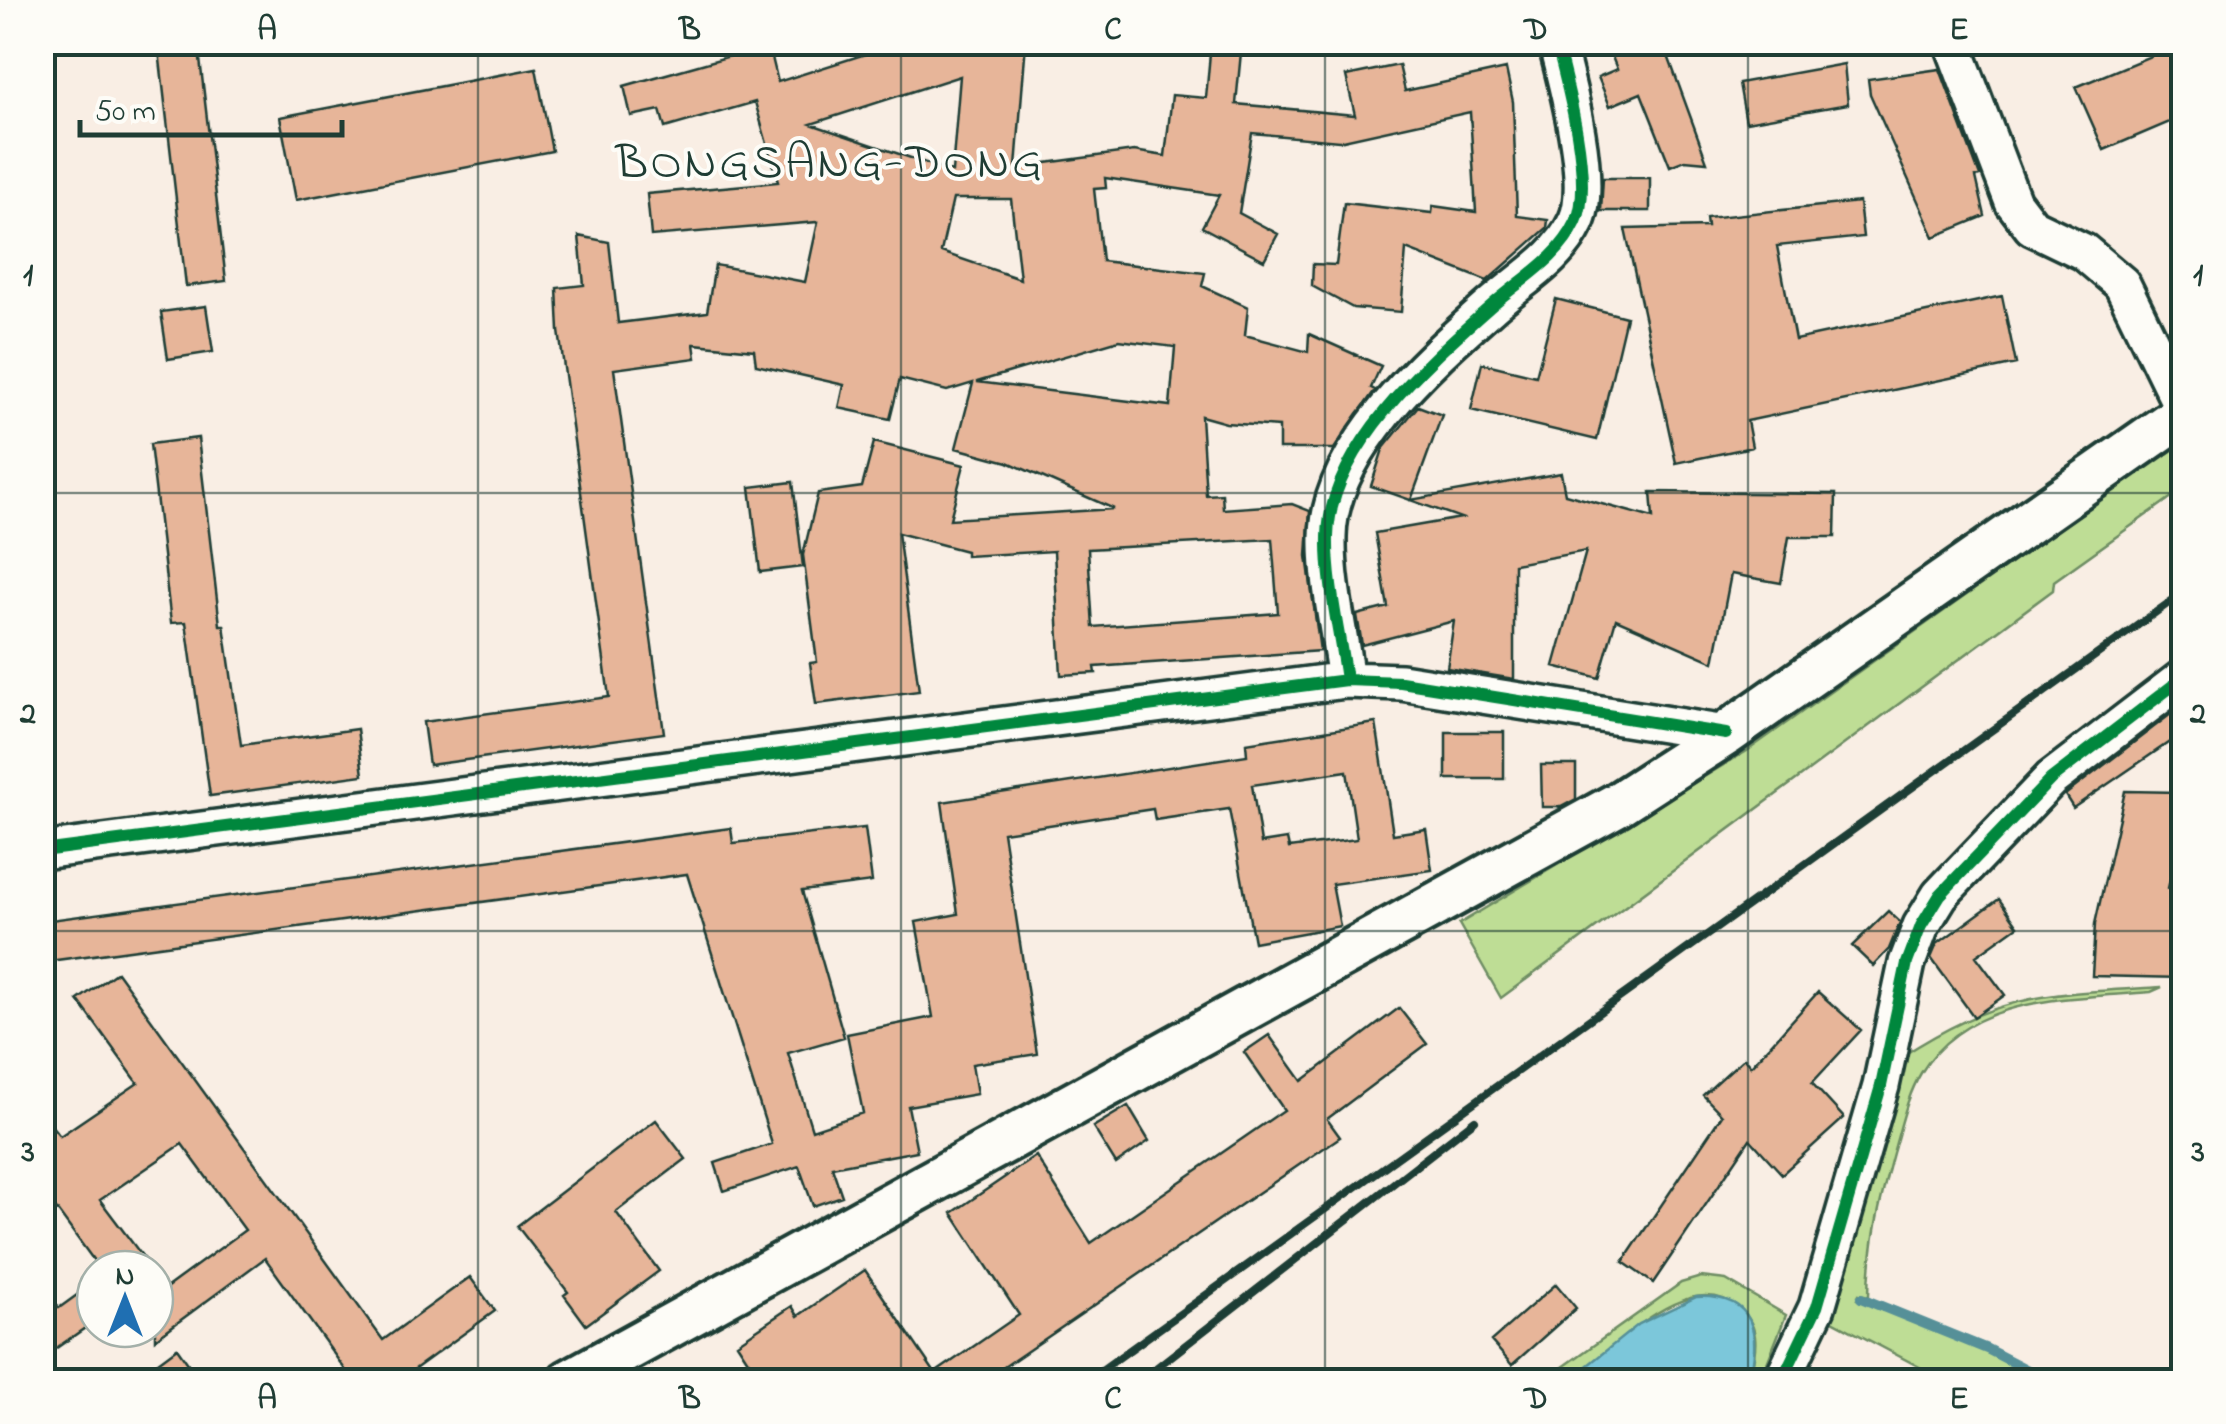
<svg xmlns="http://www.w3.org/2000/svg" width="2226" height="1424" font-family="'Indie Flower',sans-serif">
<style>
.green{fill:#bedd95;stroke:#6e8d64;stroke-width:2.5}
.water{fill:#7bc7da;stroke:#569098;stroke-width:2.5}
.lines{fill:none;stroke-linecap:round;stroke-linejoin:round}
.stream{stroke:#569098;stroke-width:10}
.building{fill:#e7b599;stroke:#1f3d34;stroke-width:2.5;fill-rule:evenodd}
.minor-casing{stroke:#1f3d34;stroke-width:42}
.major-casing{stroke:#1f3d34;stroke-width:50}
.minor{stroke:#fdfcf7;stroke-width:35}
.major{stroke:#fdfcf7;stroke-width:42}
.rail{stroke:#1f3d34;stroke-width:8}
.cycleway-casing{stroke:#fdfcf7;stroke-width:19}
.cycleway{stroke:#00873e;stroke-width:12}
.grid{fill:none;stroke:#1f3d34;stroke-width:2.5;stroke-opacity:0.55}
.labels{text-anchor:middle;stroke-width:8;stroke-linejoin:round;paint-order:stroke}
.quarter-label{font-size:48px;letter-spacing:2.5px;fill:#1f3d34;stroke:#fdfcf7}
.neatline{fill:none;stroke:#1f3d34;stroke-width:4}
.grid-label{font-size:32px;text-anchor:middle;font-weight:bold;fill:#1f3d34}
</style>
<rect width="100%" height="100%" fill="#f9eee4"/>
<filter id="ink" filterUnits="userSpaceOnUse"><feTurbulence type="fractalNoise" baseFrequency=".01" numOctaves="2"/><feDisplacementMap in="SourceGraphic" scale="20" xChannelSelector="R" yChannelSelector="G"/><feConvolveMatrix kernelMatrix="1 2 1 2 8 2 1 2 1" color-interpolation-filters="sRGB"/></filter>
<g filter="url(#ink)">
<path class="green" d="M2183 441V489L2054 581 2053 590 1501 998 1459 924 1747 751Z
M2162 987 2151 992C2072 999 1968 994 1921 1073 1907 1096 1901 1126 1893 1153 1880 1201 1869 1246 1869 1296L1859 1294 1857 1299 1986 1352 2043 1381H1921L1927 1371 1831 1320 1902 1056C2001 992 2048 994 2162 987Z
M1701 1277 1726 1280 1786 1315 1760 1381H1749C1755 1356 1763 1328 1740 1309 1686 1263 1614 1352 1572 1378 1564 1384 1552 1381 1542 1382L1681 1283Z"/>
<path class="water" d="M1696 1297C1756 1294 1761 1334 1749 1381H1568L1639 1324Z"/>
<g class="lines">
<path class="stream" d="M1861 1298 1987 1349 2051 1382"/>
</g>
<path class="building" d="M158 42H198L226 281 186 286Z
M903 42H1026L1016 167 1134 151 1165 156 1172 95 1206 98 1211 42H1242L1236 104 1355 115 1346 76 1399 65 1405 91 1506 69 1513 102 1517 216 1548 220 1547 228 1487 281 1406 249 1401 312 1353 308 1312 286 1313 264 1336 265 1344 203 1432 213 1433 206 1476 212 1470 112 1339 141 1252 133 1239 213 1278 234 1264 260 1202 227 1219 195 1105 178 1106 188 1094 189 1102 261 1205 273 1202 286 1248 307 1245 335 1308 352 1309 334 1381 366 1371 388 1375 390 1334 449H1279V427L1226 423 1201 416 1206 495 1222 494 1223 509 1292 504 1310 511 1307 556 1320 651 1095 667 1096 673 1061 675 1054 551 966 556V551L898 533 919 691 816 704 810 663 817 662 803 555 818 493 862 487 874 442 964 465 950 519 1114 509 1008 462 956 448 973 383 947 391 900 379 890 419 839 408 844 385 756 365 754 350 694 344 696 358 614 369 664 733 429 765 423 722 609 697 559 331 557 288 584 285 579 236 609 242 618 323 707 312 715 265 805 282 818 222 651 236 647 194 778 182 755 102 665 128 660 110 631 116 624 86 769 45 778 82ZM960 76 952 172 811 124ZM953 199H1011L1020 279 941 252ZM1119 340 1175 347 1170 406 977 382ZM1272 539 1278 613 1093 627 1088 549Z
M1606 42H1663L1707 162 1685 160 1670 166 1641 93 1610 106 1598 77 1617 69Z
M2184 42V116L2104 150 2076 87Z
M1844 64 1848 104 1746 122 1739 83Z
M536 68 552 151 296 200 280 117Z
M1940 69 1980 176 1976 177 1985 216 1934 237 1870 94 1868 79Z
M1603 178H1650V211H1601Z
M1859 202 1863 237 1777 246 1795 340 2002 296 2016 364 1747 421 1752 447 1676 463 1625 229 1707 227 1706 218Z
M1556 299 1626 317 1597 440 1471 410 1482 363 1536 376Z
M206 306 213 352 168 359 161 312Z
M1418 406 1442 415 1411 500 1561 473 1565 494 1653 518 1651 492 1836 494 1835 537H1789L1781 583 1731 574 1714 662 1616 619 1599 678 1554 666 1586 551 1514 564V679L1447 668 1454 621 1362 645 1357 615 1388 607 1375 533 1461 518 1371 486 1383 449Z
M198 438 220 625H224L241 745 357 729 363 775 210 796 186 622 171 623 150 444Z
M793 482 803 567 760 572 750 487Z
M2184 704V732L2073 808 2065 795Z
M1376 723 1393 834 1426 829 1432 870 1332 884 1340 926 1254 942 1229 809 1155 820 1153 809 1003 832 1037 1054 972 1064 977 1094 908 1106 917 1151 832 1167 842 1196 813 1206 799 1166 724 1191 715 1163 772 1144 687 874 49 961 43 921 731 828 733 843 865 828 872 882 802 891 844 1037 788 1053 812 1130 863 1113 847 1034 933 1017 916 922 958 914 942 802 1247 755 1246 743ZM1347 771 1357 839 1289 848 1287 839 1261 843 1252 785Z
M1446 732H1504V779H1446Z
M1541 765H1576V799L1561 807H1542Z
M2125 791 2180 792V838L2168 888H2184V978L2092 976 2095 924Z
M1999 899 2018 926 1976 956 2005 995 1974 1017 1931 958 1937 944Z
M1888 911 1900 922 1889 949 1873 966 1852 946Z
M117 972 383 1340 470 1277 495 1311 397 1382H354L265 1258 155 1339V1296L245 1230 182 1144 100 1200 152 1269H100L54 1206 42 1215V1114L60 1136 138 1083 78 1000Z
M1818 992 1861 1030 1812 1083 1844 1118 1782 1174 1750 1139 1653 1283 1623 1262 1722 1115 1703 1095 1744 1058 1751 1066Z
M1399 1008 1427 1044 1327 1119 1340 1137 982 1382H762L737 1343 792 1306 798 1316 865 1270 935 1373 1019 1315 952 1213 1036 1156 1091 1243 1284 1110 1244 1052 1269 1035 1302 1081Z
M1128 1106 1149 1141 1116 1164 1093 1127Z
M656 1120 686 1159 616 1212 659 1271 586 1325 564 1295 568 1292 517 1226Z
M95 1282V1321L42 1358V1284L59 1308Z
M1556 1284 1576 1308 1512 1365 1491 1341Z
M177 1348 201 1382H131Z"/>
<g class="lines">
<g class="minor-casing">
<path id="minor" d="M1952 42 2013 202 2032 227 2084 252 2122 284 2184 411
M1346 680C1340 634 1327 583 1328 537 1329 448 1430 360 1491 306 1521 279 1558 260 1576 222 1594 184 1567 83 1556 42
M42 851 1346 680 1401 682 1726 734
M1781 1382 1817 1307 1881 1086 1907 963 1921 926 1940 895 2051 779 2184 677"/>
</g>
<g class="major-casing">
<path id="major" d="M568 1382 1618 804 1726 734 2184 413"/>
</g>
<use href="#minor" class="minor"/>
<use href="#major" class="major"/>
<path class="rail" d="M1085 1382 2184 592
M1138 1382 1475 1120"/>
<g class="cycleway-casing">
<path id="cycleway" d="M1346 680C1340 634 1327 583 1328 537 1329 448 1430 360 1491 306 1521 279 1558 260 1576 222 1594 184 1567 83 1556 42
M42 851 1346 680 1401 682 1726 734
M1781 1382 1817 1307 1881 1086 1907 963 1921 926 1940 895 2051 779 2184 677"/>
</g>
<use href="#cycleway" class="cycleway"/>
</g>
</g>
<path class="grid" d="M478 42V1382M901 42V1382M1325 42V1382M1748 42V1382M42 493H2184M42 931H2184"/>
<g class="labels">
<g class="quarter-label">
<text x="830" y="177">BONGSANG-DONG</text>
</g>
</g>
<rect width="2226" height="1424" fill="none" stroke="#fdfcf7" stroke-width="110"/>
<g transform="translate(125 1299)"><circle r="48" fill="#fdfcf7" stroke="#a4b0a9" stroke-width="2.5"/>
<path d="M0-8L18 38L0 25L-18 38Z" fill="#1f6fb2"/>
<text y="-15" font-size="28" font-weight="bold" text-anchor="middle" fill="#1f3d34">N</text>
</g>
<path d="M80 120v15h262v-15" fill="none" stroke="#1f3d34" stroke-width="5"/>
<text x="95" y="120" font-size="30" fill="#1f3d34" stroke="#fdfcf7" stroke-width="8" paint-order="stroke">50 m</text>
<rect x="55" y="55" width="2116" height="1314" class="neatline"/>
<g class="grid-label">
<text x="267" y="39">A</text>
<text x="690" y="39">B</text>
<text x="1113" y="39">C</text>
<text x="1536" y="39">D</text>
<text x="1959" y="39">E</text>
<text x="28" y="285">1</text>
<text x="2198" y="285">1</text>
<text x="28" y="723">2</text>
<text x="2198" y="723">2</text>
<text x="28" y="1161">3</text>
<text x="2198" y="1161">3</text>
<text x="267" y="1408">A</text>
<text x="690" y="1408">B</text>
<text x="1113" y="1408">C</text>
<text x="1536" y="1408">D</text>
<text x="1959" y="1408">E</text>
</g>
</svg>
